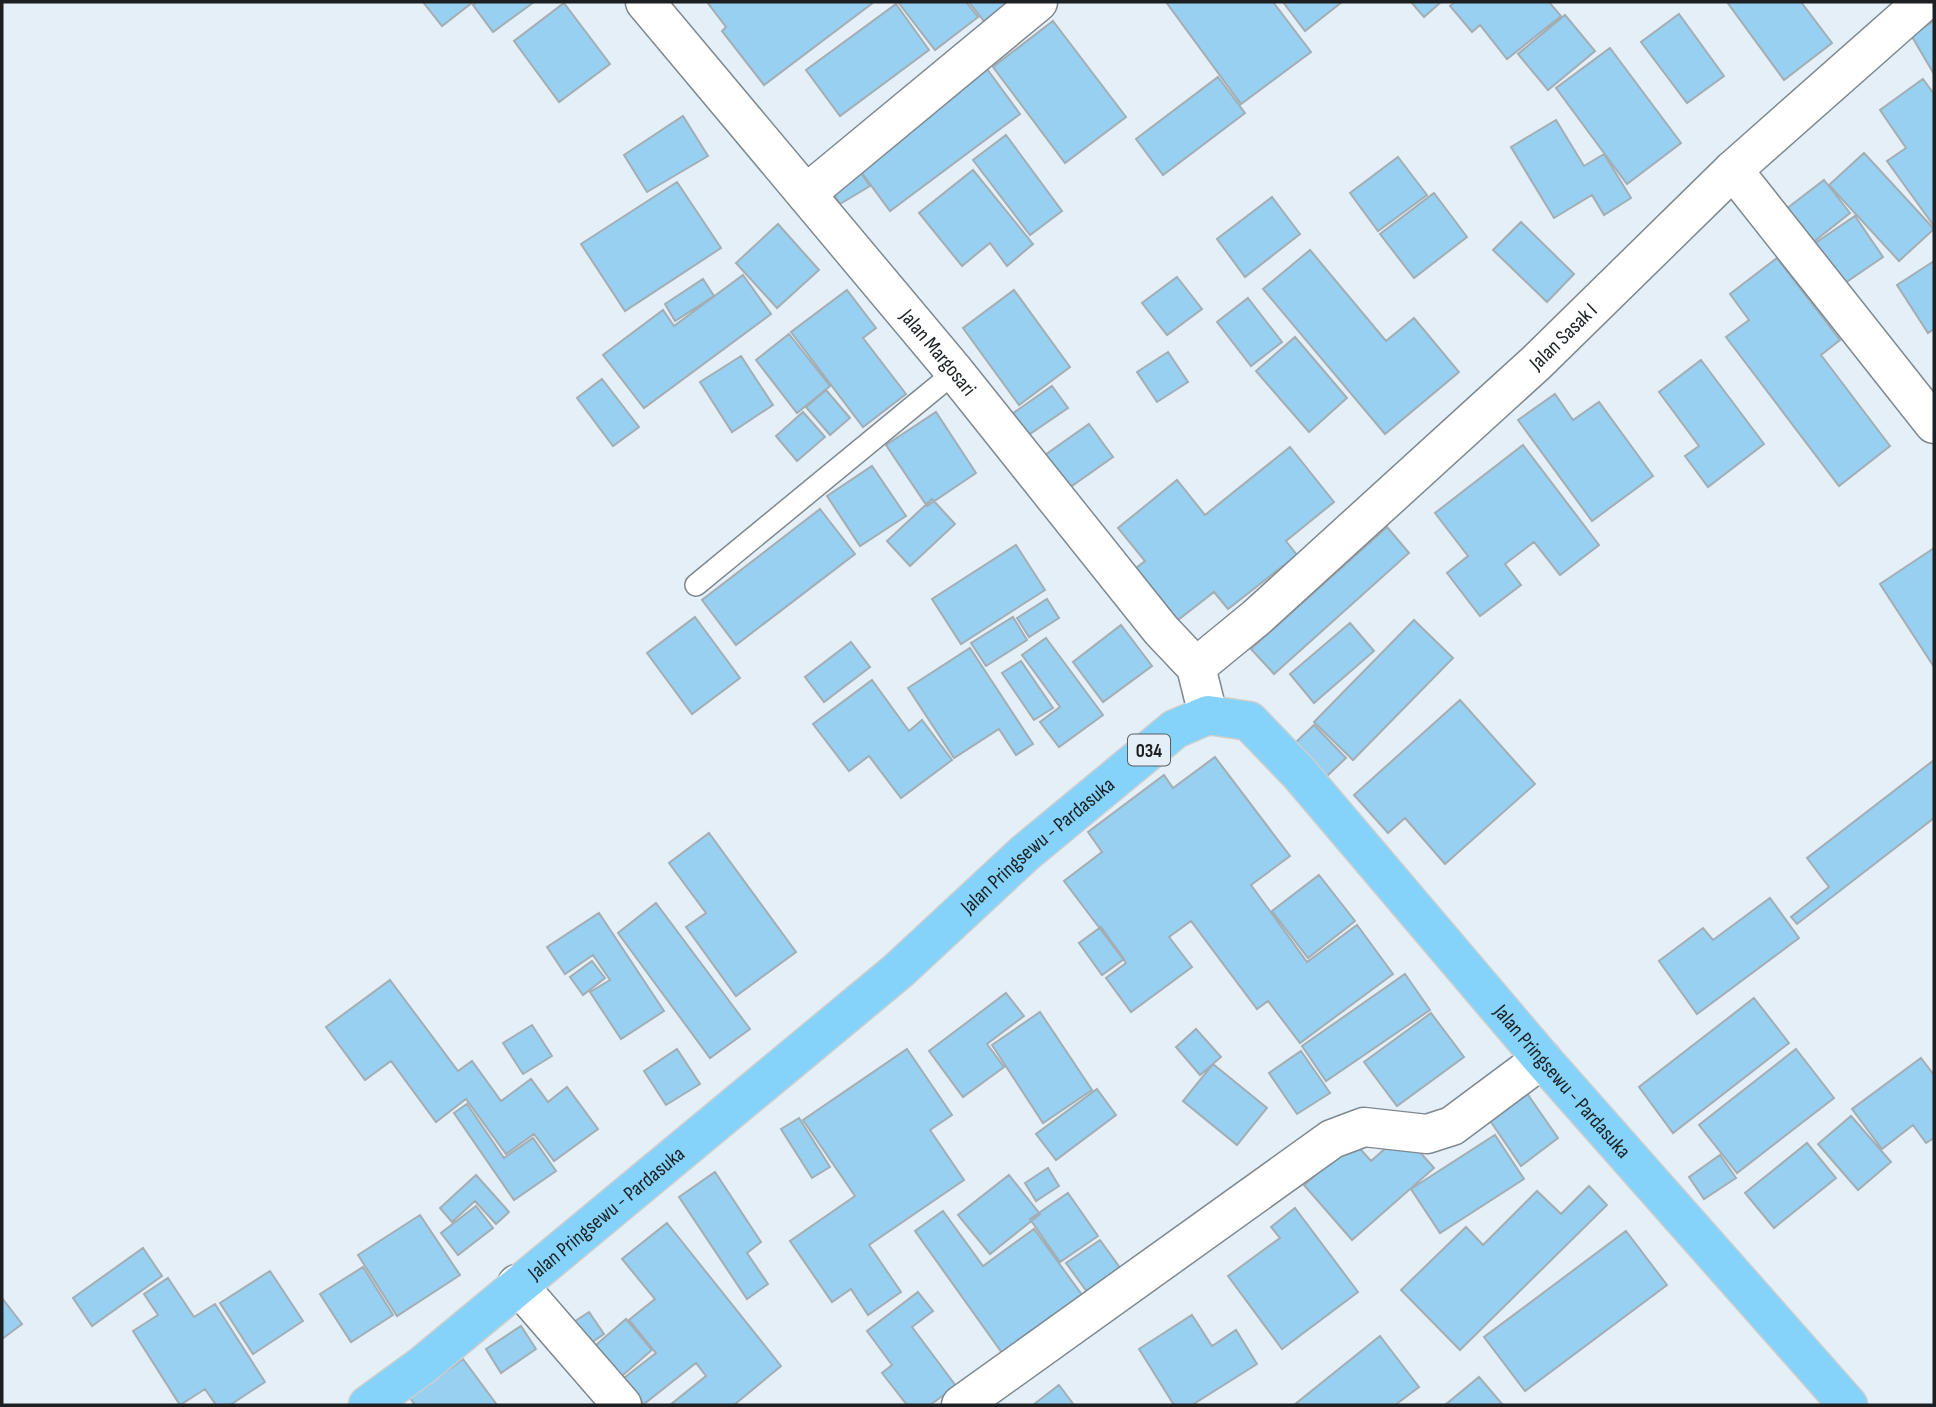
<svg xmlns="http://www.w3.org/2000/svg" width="1936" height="1407" font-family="'Sofia Sans Condensed',sans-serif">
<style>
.building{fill:#98d0f1;stroke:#a3aeb4;stroke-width:2}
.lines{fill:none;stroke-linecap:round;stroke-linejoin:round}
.service-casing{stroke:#7f8990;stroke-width:24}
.minor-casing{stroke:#7f8990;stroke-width:41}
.primary-casing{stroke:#cdcece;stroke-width:41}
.service{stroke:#fff;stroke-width:21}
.minor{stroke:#fff;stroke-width:38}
.primary{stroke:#85d3fa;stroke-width:38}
.labels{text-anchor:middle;stroke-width:7;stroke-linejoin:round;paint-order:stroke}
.shield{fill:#e4eff7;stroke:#585e62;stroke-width:2}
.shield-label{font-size:19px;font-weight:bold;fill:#1c2022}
.street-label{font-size:21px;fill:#1c2022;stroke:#e4eff7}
</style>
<rect width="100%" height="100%" fill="#e4eff7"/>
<path class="building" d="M423 2H473L442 26Z
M477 2H534L493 32 473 5Z
M707 2H874L764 85 722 31 726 27Z
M898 2H966L978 17 935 50Z
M969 2H1018L987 25Z
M1166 2H1273L1311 52 1241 104Z
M1283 2H1342L1305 31Z
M1411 2H1441L1424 17Z
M1455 2H1549L1561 16 1507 59 1480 25 1472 32 1450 6Z
M1727 2H1801L1832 43 1784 80Z
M564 3 610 64 559 102 514 41Z
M896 4 929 50 840 116 806 70Z
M1679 14 1724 76 1687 103 1641 42Z
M1565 15 1595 51 1548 90 1518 54Z
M1053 21 1126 117 1065 163 993 67Z
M1934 21V74L1911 35Z
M1610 48 1681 143 1627 184 1556 88Z
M987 69 1020 114 890 211 856 165Z
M1218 77 1245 113 1163 175 1136 139Z
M1923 79 1934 94V226L1887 161 1906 148 1880 110Z
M683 116 708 156 647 192 624 155Z
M1556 120 1584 166 1604 154 1631 198 1604 215 1592 195 1554 218 1511 147Z
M1006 135 1062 211 1030 235 973 160Z
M1864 153 1934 229 1899 261 1829 185Z
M1398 157 1427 195 1378 231 1350 193Z
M973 170 1033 244 1007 266 990 243 962 266 919 213Z
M861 173 870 186 840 204 832 191Z
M1824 180 1850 213 1807 247 1781 213Z
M677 182 721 248 625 311 581 244Z
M1434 193 1467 237 1414 278 1380 234Z
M1272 197 1300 234 1245 277 1217 239Z
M1855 216 1883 257 1839 287 1811 246Z
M1521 222 1574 274 1547 302 1493 250Z
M778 224 819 270 777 308 736 263Z
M1310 250 1386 341 1414 318 1459 372 1385 434 1263 289Z
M1777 258 1840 340 1821 355 1890 446 1839 486 1726 337 1749 320 1730 294Z
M1934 261V329L1928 333 1897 285Z
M743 275 771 314 644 408 603 355 663 310 674 326Z
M1177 277 1202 309 1167 335 1142 303Z
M703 279 714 296 675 321 665 304Z
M847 290 876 328 863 338 906 394 863 427 791 332Z
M1014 290 1070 367 1019 405 963 328Z
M1248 298 1282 342 1251 366 1217 322Z
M789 334 830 386 797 413 756 360Z
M1295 337 1347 398 1309 432 1256 371Z
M1168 352 1188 382 1157 402 1137 372Z
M741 356 773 405 732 432 700 382Z
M1701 360 1764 444 1708 487 1685 456 1699 446 1659 392Z
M602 379 639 427 613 446 577 398Z
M1052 386 1068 408 1024 438 1009 416Z
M826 390 850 418 830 435 806 407Z
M1555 394 1573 420 1599 402 1653 476 1592 521 1518 420Z
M803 412 825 437 797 461 776 436Z
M936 412 976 473 927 506 886 445Z
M1089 424 1113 457 1069 488 1045 455Z
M1523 445 1599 545 1560 575 1534 542 1505 564 1521 585 1480 616 1447 573 1468 556 1435 513Z
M1290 447 1334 502 1286 541 1297 555 1228 609 1214 592 1178 620 1136 568 1145 561 1118 528 1177 480 1205 515Z
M872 466 906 516 860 546 827 496Z
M932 499 955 524 910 566 887 541Z
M820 509 855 554 736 645 702 600Z
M1387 527 1409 553 1274 674 1251 649Z
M1016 545 1045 590 961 644 932 599Z
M1934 548V667L1880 584Z
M1047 599 1059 618 1029 637 1017 618Z
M695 617 740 678 692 714 647 653Z
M1013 617 1027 640 986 666 971 643Z
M1414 620 1453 658 1353 760 1314 722Z
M1350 623 1374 651 1314 703 1290 674Z
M1121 625 1152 666 1103 702 1073 662Z
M1046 638 1103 715 1059 747 1040 722 1060 707 1022 655Z
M851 642 870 667 824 702 805 677Z
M970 648 1033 744 1016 755 999 729 954 758 908 688Z
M1021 661 1053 708 1034 720 1002 673Z
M872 680 909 731 922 720 952 760 901 798 869 756 849 771 813 724Z
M1460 700 1535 784 1445 864 1405 818 1388 833 1354 795Z
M1314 725 1346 758 1327 776 1295 743Z
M1215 757 1290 856 1251 885 1307 962 1357 925 1393 974 1300 1043 1268 1001 1257 1009 1191 921 1169 937 1192 967 1131 1012 1106 978 1126 963 1064 881 1102 852 1088 832 1164 775 1173 788Z
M1934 760V818L1797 924 1791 917 1829 887 1807 858Z
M709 833 796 952 736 996 686 927 706 913 669 863Z
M1319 875 1355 921 1308 958 1272 911Z
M1770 898 1799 938 1697 1014 1659 961 1703 928 1713 940Z
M656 903 750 1029 710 1058 618 933Z
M599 913 664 1011 621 1039 590 992 610 980 593 955 565 974 547 947Z
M1101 927 1124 959 1102 975 1079 943Z
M592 961 605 978 583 995 570 977Z
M1405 974 1430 1010 1326 1081 1302 1046Z
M390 980 458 1071 472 1061 501 1101 531 1079 548 1102 567 1087 598 1129 554 1161 534 1134 506 1154 466 1099 436 1122 391 1061 365 1080 326 1027Z
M1006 993 1024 1016 987 1044 1004 1067 963 1097 929 1051Z
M1754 998 1789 1043 1673 1133 1639 1087Z
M1040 1012 1092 1090 1043 1123 992 1045Z
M1431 1013 1464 1057 1397 1106 1364 1062Z
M532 1025 552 1056 523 1074 503 1043Z
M1196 1029 1221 1057 1200 1075 1176 1047Z
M677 1049 700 1084 666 1105 644 1071Z
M907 1049 952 1115 930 1130 964 1180 869 1245 901 1292 868 1315 851 1289 832 1302 790 1241 855 1196 803 1120Z
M1796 1049 1834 1098 1737 1173 1699 1125Z
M1301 1051 1330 1093 1297 1114 1269 1073Z
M1921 1058 1934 1075V1138L1926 1143 1913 1125 1882 1149 1852 1109Z
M1213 1064 1267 1108 1237 1145 1183 1101Z
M1097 1089 1116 1115 1056 1160 1036 1134Z
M1526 1092 1558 1138 1521 1166 1489 1119Z
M467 1104 504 1158 533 1138 556 1171 514 1200 454 1113Z
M1851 1116 1891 1162 1858 1190 1818 1144Z
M799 1118 830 1167 812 1178 781 1129Z
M1403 1133 1434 1168 1352 1240 1304 1185 1354 1142 1371 1161Z
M1495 1135 1524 1179 1440 1233 1411 1189Z
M1807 1143 1836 1178 1774 1228 1745 1193Z
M1720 1155 1736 1178 1704 1199 1689 1177Z
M1048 1168 1059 1186 1036 1201 1025 1183Z
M715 1172 761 1242 747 1253 768 1284 747 1299 679 1197Z
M476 1175 509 1212 496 1224 475 1201 452 1222 440 1208Z
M1009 1175 1040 1214 990 1254 958 1215Z
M1589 1186 1607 1205 1460 1350 1401 1290 1466 1227 1483 1245 1537 1191 1561 1214Z
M1068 1193 1098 1236 1060 1262 1030 1219Z
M476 1206 493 1228 458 1255 441 1233Z
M1295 1208 1358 1292 1282 1349 1228 1276 1280 1238 1271 1227Z
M943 1211 983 1266 1034 1229 1085 1299 1005 1357 915 1231Z
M420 1215 460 1275 397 1316 358 1255Z
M667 1223 781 1366 734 1405H670L706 1376 696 1363 644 1404 624 1378 656 1353 629 1320 655 1299 622 1259Z
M1626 1231 1667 1285 1525 1391 1484 1337Z
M1100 1240 1126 1276 1093 1300 1066 1263Z
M143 1248 162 1276 92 1326 73 1298Z
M363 1267 393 1315 351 1342 320 1294Z
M270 1271 303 1321 253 1354 220 1303Z
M168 1278 194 1317 215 1304 265 1382 230 1405H216L205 1389 180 1405 133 1331 158 1315 144 1294Z
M918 1292 933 1311 912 1327 956 1386 930 1405H907L882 1373 892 1365 867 1331Z
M2 1298 22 1324 2 1339Z
M589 1312 604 1334 581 1350 566 1327Z
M1192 1315 1212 1346 1236 1330 1257 1364 1192 1405H1174L1139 1349Z
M626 1319 652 1350 616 1381 590 1350Z
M521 1326 536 1349 501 1373 486 1349Z
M1380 1336 1419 1387 1395 1405H1294Z
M463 1359 497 1405H415L410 1398Z
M1479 1377 1503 1405H1445Z
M1059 1385 1074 1405H1033Z"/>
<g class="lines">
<g class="service-casing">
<path id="service" d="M696 585 955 372"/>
</g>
<g class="minor-casing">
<g id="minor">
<path id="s1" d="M645 2 955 372 1161 630 1196 667 1208 715"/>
<path d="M1733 170 1934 424"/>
<path d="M806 194 1038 2"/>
<path id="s2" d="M1196 667 1257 617 1536 363 1733 170 1923 2"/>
<path d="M517 1284 622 1405"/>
<path d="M961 1405 1332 1139 1364 1127 1427 1134 1452 1126 1542 1059"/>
</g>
</g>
<g class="primary-casing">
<g id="primary">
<path id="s3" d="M368 1405 423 1365 898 971 1025 853 1175 729 1208 715 1249 721 1299 773 1542 1059 1848 1405"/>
</g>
</g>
<use href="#service" class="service"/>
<use href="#minor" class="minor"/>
<use href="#primary" class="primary"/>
</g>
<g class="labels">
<rect class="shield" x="1128" y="734.5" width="42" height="31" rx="5"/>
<g class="shield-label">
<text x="1149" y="757">034</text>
</g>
<g class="street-label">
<text dy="7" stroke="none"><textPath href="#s2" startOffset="494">Jalan Sasak I</textPath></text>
<text dy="7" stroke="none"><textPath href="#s1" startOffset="457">Jalan Margosari</textPath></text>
<text dy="7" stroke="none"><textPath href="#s3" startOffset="873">Jalan Pringsewu - Pardasuka</textPath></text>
<text dy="7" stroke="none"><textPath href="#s3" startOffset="1608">Jalan Pringsewu - Pardasuka</textPath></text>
<text dy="7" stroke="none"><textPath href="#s3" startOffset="306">Jalan Pringsewu - Pardasuka</textPath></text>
</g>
</g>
<rect width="1936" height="1407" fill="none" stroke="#1c2022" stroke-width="7"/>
</svg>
